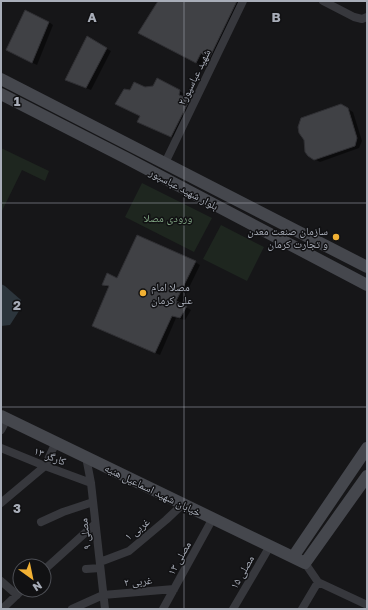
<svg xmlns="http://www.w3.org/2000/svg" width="368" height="610" font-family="'Golos Text','Noto Naskh Arabic',sans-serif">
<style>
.green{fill:#1e261f}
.water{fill:#2c353c}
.shadow{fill:#0007}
.building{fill:#404145;stroke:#303034}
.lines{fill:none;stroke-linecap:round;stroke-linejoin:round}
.street{stroke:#37383d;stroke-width:8}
.secondary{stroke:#45474d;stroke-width:12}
.grid{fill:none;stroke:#a8adb8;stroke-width:1;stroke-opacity:0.55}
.poi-dot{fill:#f2b134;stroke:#111113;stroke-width:1.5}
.labels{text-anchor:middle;stroke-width:3;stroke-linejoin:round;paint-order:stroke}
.street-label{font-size:11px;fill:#a8adb8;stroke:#111113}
.park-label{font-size:11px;fill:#7fa381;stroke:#111113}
.poi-label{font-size:11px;fill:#a8adb8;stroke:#111113;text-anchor:end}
.grid-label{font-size:13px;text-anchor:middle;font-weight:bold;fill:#a8adb8;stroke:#111113;stroke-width:3;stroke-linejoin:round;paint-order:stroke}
</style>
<rect width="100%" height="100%" fill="#161618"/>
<path class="green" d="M1 148 49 171 45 181 22 170 1 213Z
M142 183 212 218 194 252 125 217Z
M221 225 264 247 247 281 203 259Z"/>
<path class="water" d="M1 284 5 286 21 300 19 311 10 325 1 326Z"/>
<path class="shadow" d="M159 1H243L214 61 206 56 201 65 144 36Z
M49 22 53 25 37 65 12 53Z
M87 38 111 51 91 90 71 82Z
M157 80 185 94 184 98 194 103 177 139 138 122 141 116 130 92 153 87Z
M341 105 353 112 362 141 359 148 320 162 314 159Z
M195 262 200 265 181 304 191 310 185 320 176 318 160 355 93 326 109 288 103 285 118 279Z"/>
<path class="building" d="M158 1H237L209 59 201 53 196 63 138 33Z
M25 10 49 22 32 63 6 50Z
M87 36 107 48 86 88 65 80Z
M157 78 180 90 179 95 190 99 171 137 137 122 140 116 115 104 124 89 130 90 134 82 145 87 153 86Z
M341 104 348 108 357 138 355 146 314 160 308 156 305 152 304 140 299 133 298 127 301 118Z
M137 235 196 261 176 301 187 306 180 318 172 316 155 353 92 326 109 286 102 285 107 273 117 278Z"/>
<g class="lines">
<path class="street" d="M323 1 354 17 362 19 367 17
M165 163 243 1
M1 430 7 419
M1 448 45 466 91 483
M86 457 91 483 105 609
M1 503 45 466 56 442
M41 522 63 512 93 502
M100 562 129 551 166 520 183 504
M305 563 318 582 367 605
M86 569 100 568
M44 570 95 524
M1 581 17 595
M2 609 22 590
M72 609 103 595 174 589
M163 609 213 518
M233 609 270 546
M302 609 318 582"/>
<path class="secondary" d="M1 79 367 267
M1 94 126 158 367 285
M1 416 305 563 367 476
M293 557 367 448"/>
</g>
<path class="grid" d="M184 1V609M1 203H367M1 407H367"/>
<g class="poi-dot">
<circle cx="336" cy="237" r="4"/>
<circle cx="143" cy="293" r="4"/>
</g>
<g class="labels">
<g class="street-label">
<text transform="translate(194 77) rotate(-64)" y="4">شهید عباسپور۲</text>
<text transform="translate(184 189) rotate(28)" y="4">بلوار شهید عباسپور</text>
<text transform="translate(50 456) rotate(21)" y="4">کارگر ۱۳</text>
<text transform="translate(153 490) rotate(26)" y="4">خیابان شهید اسماعیل هنیه</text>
<text transform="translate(137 529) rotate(-39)" y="4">۱ غربی</text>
<text transform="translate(85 534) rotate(-97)" y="4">مصلی ۹</text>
<text transform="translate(179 558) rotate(-61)" y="4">مصلی ۱۳</text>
<text transform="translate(242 572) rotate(-60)" y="4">مصلی ۱۵</text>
<text transform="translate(138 581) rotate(-5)" y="4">۲ غربی</text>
</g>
<g class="park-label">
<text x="168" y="222">ورودی مصلا</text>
</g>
<g class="poi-label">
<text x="328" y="235">سازمان صنعت معدن<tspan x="328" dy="13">و تجارت کرمان</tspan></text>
<text x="151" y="291" text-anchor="start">مصلا امام<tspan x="151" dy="13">علی کرمان</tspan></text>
</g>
</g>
<g class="grid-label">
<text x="92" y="22">A</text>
<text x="276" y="22">B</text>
<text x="17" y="106">1</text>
<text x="17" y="310">2</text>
<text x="17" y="513">3</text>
</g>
<rect width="368" height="610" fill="none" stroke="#a8adb8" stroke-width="4"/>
<g transform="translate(32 578) rotate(147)"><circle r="19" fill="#111113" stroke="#4d4f55"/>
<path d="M0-3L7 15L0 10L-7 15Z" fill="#f2b134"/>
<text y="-6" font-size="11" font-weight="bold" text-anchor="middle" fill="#a8adb8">N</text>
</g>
</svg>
